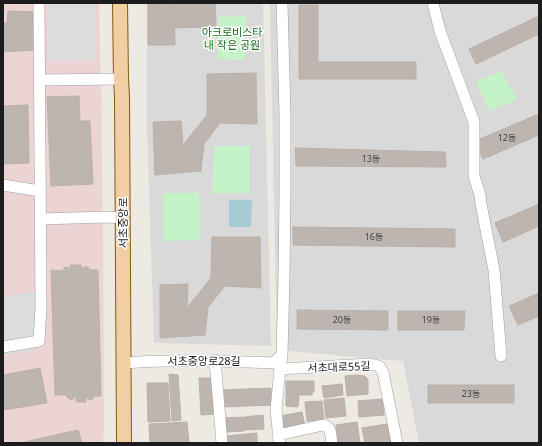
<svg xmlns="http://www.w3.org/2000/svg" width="542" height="446" font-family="'Noto Sans','Noto Sans KR',sans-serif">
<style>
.residential{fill:#dad9d9}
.commercial{fill:#ecd4d4}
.park{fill:#c4f3c7}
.parking{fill:#dcdcdc}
.water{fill:#a8ccd6}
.building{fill:#bcb5b0;stroke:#bcb0a7}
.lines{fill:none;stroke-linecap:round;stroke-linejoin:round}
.minor-casing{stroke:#a0a0a0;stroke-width:12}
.major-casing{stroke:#845b10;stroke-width:16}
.minor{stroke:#fff;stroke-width:11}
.major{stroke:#f1cea4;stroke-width:14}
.labels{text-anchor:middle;stroke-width:3;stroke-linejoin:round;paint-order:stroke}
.number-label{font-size:9px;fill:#444241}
.park-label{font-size:11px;fill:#176e1c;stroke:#fff}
.street-label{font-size:11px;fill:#1c1c1c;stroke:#fff}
</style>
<rect width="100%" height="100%" fill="#ede9e3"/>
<path class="residential" d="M147 3H263L271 346 154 343 147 126Z
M270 3H539V443H419L403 361 277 350Z"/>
<path class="commercial" d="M3 3H99L101 91 103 222 104 428 103 443H3Z"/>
<path class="park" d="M246 16 245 60 218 59V17Z
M502 71 517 100 489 111 476 81Z
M214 146H250V193H212Z
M163 193H199L200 240 164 241Z"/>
<path class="parking" d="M49 3H95V61H48Z
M37 291 36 350 3 355V297Z"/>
<path class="water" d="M229 200H252L251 227H229Z"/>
<path class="building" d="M148 3H174L175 45H148Z
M159 3H215L216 27 159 28Z
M299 5H318V62H416V79H299Z
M8 11 37 12 35 50 3 52V23H7Z
M539 16V34L476 64 469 49Z
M256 73 257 124 220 123 204 144 201 171 155 175 153 122 181 121 183 145 207 115V74Z
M79 96 80 121H90L93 184 51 186 47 97Z
M28 105 29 163 3 164V106Z
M539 114V135L483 159 475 141Z
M295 148 445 152 446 167 296 166Z
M539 204V226L503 242 495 223Z
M293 227 455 229V247L293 245Z
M212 237H260L261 288 225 286 208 307 205 335 160 338V285L188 284 187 308 211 278Z
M70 265H81L82 269 84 267H88L90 270H98L101 396H93V399L91 400H89L86 396V402H76V396L73 399 71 400 67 397V395H55L51 270 63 271 64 268 67 267 71 269Z
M539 293V316L518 325 509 306Z
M297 310 388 311V330L297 329Z
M398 311H465L464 330H398Z
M40 368 47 403 3 410V375Z
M169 374 178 375 181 420 172 421Z
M358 375 365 376 368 379V394L347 396 345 376Z
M199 378H216L218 414 201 415Z
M286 381H314V392H312V395H299L298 407 286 406Z
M147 383H168L170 421 148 422Z
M342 384 343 395 324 398 322 386Z
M428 385H514V403H428Z
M271 388V405L222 407V390Z
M344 398 346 416 326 418 324 400Z
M382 399 384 415 359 417 358 401Z
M322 401 324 420 307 421 305 402Z
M302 412 305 427 283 431 280 416Z
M263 415 264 429 245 430 244 417Z
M243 417 244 431 225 432 224 418Z
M187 422 189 443H150L149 424Z
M357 422 360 443H338L336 425Z
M387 424 391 443H365L362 428Z
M78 430 82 443H20Z
M257 433V443H227L226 436Z"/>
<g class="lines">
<g class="minor-casing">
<path id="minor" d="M282 3 285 114V192L284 276 282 355 280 369 370 364 379 366 383 372 397 443
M433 3 440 31 474 122V176L480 195 481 204 494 270 501 356
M40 80 121 79
M3 185 40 191
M40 219 106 217 123 218
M3 347 39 341 41 307 39 3
M215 360 222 443
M124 363C173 359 223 361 273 363L282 355
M278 435 323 425C333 427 330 436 332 443
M280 443 279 441 276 409 280 369"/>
</g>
<g class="major-casing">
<path id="major" d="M120 3 121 79 122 97 124 443"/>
</g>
<use href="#minor" class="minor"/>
<use href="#major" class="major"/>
</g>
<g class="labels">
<g class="number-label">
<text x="507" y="141">12동</text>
<text x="371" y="162">13동</text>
<text x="374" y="240">16동</text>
<text x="342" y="323">20동</text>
<text x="431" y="323">19동</text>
<text x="471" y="397">23동</text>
</g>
<g class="park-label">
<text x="232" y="36">아크로비스타<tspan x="232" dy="13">내 작은 공원</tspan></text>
</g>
<g class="street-label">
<text transform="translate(123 223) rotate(-90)" y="4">서초중앙로</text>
<text x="204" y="365">서초중앙로28길</text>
<text transform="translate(339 367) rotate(-2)" y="4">서초대로55길</text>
</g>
</g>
<rect width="542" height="446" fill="none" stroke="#1c1c1c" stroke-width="8"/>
</svg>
